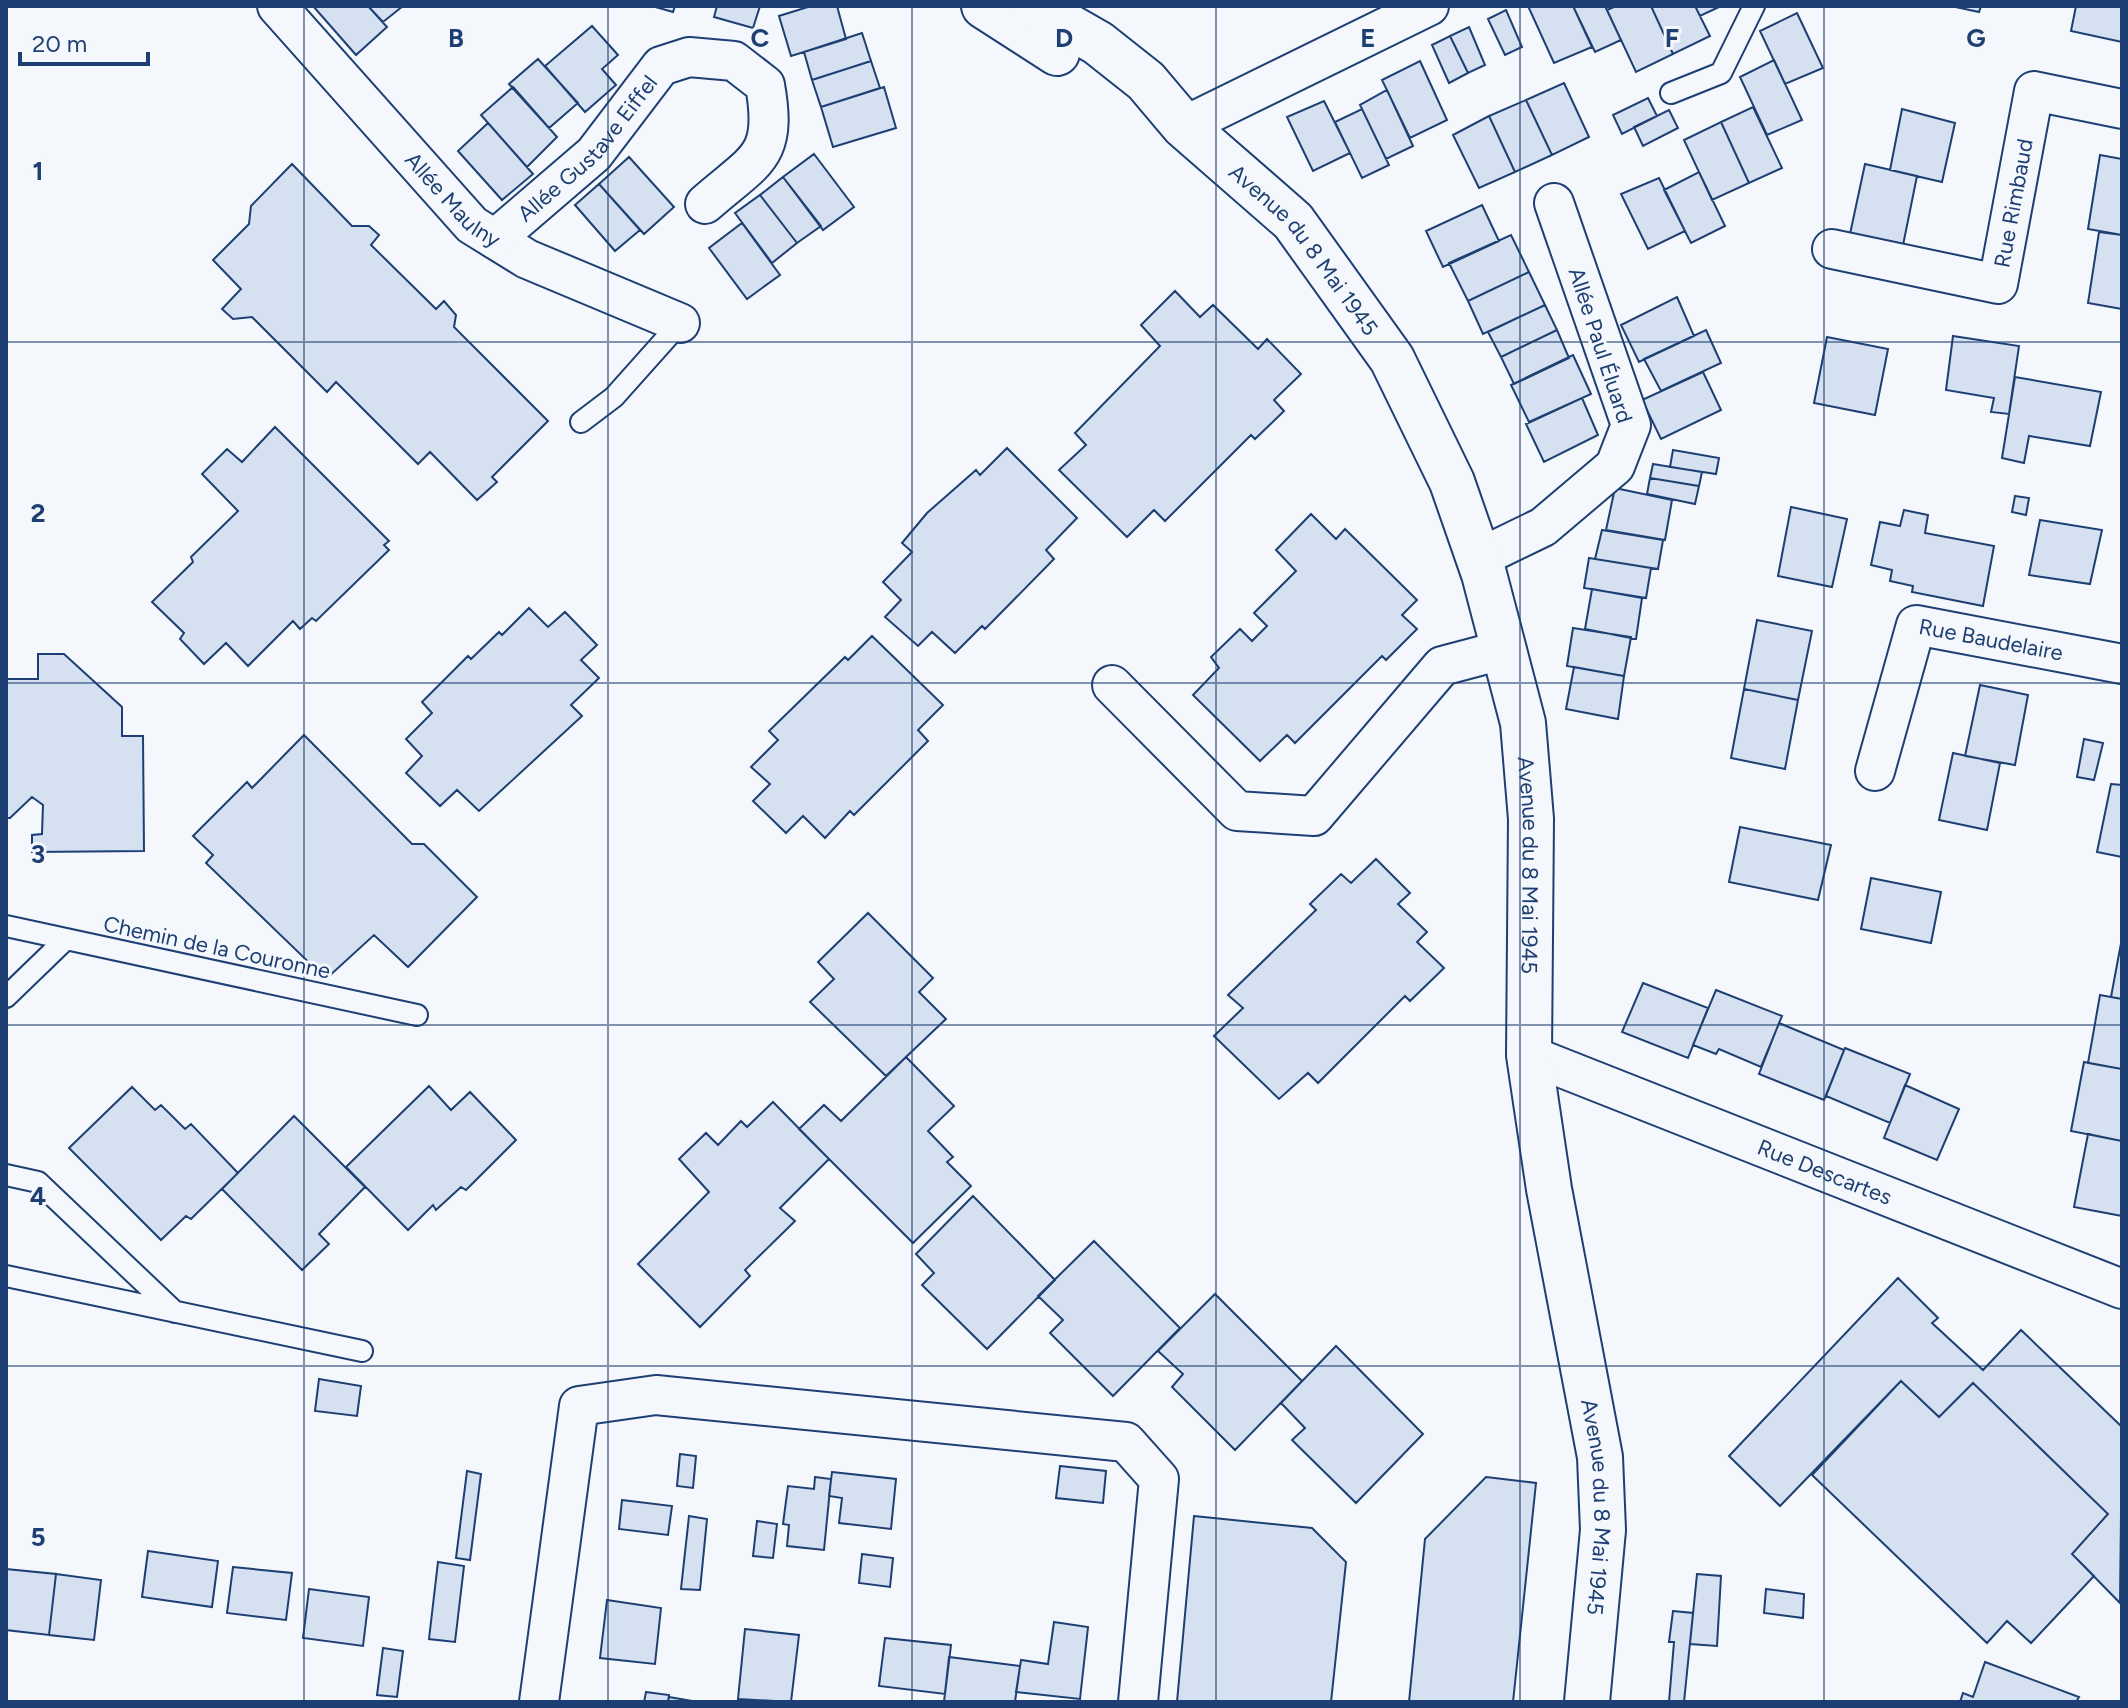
<svg xmlns="http://www.w3.org/2000/svg" width="2128" height="1708" font-family="Figtree,sans-serif">
<style>
.building{fill:#d5e0f0;stroke:#1d3f73;stroke-width:2}
.lines{fill:none;stroke-linecap:round;stroke-linejoin:round}
.lane-casing{stroke:#1d3f73;stroke-width:24}
.street-casing{stroke:#1d3f73;stroke-width:42}
.secondary-casing{stroke:#1d3f73;stroke-width:48}
.lane{stroke:#f4f7fb;stroke-width:20}
.street{stroke:#f4f7fb;stroke-width:38}
.secondary{stroke:#f4f7fb;stroke-width:44}
.grid{fill:none;stroke:#1d3f73;stroke-width:2;stroke-opacity:0.55}
.labels{text-anchor:middle;stroke-width:6;stroke-linejoin:round;paint-order:stroke}
.street-label{font-size:22px;fill:#1d3f73;stroke:#f4f7fb}
.grid-label{font-size:26px;text-anchor:middle;font-weight:bold;fill:#1d3f73;stroke:#f4f7fb;stroke-width:6;stroke-linejoin:round;paint-order:stroke}
</style>
<rect width="100%" height="100%" fill="#f4f7fb"/>
<path class="building" d="M313 6H368L387 27 356 55Z
M368 6H403L383 22Z
M652 6H675L673 12Z
M717 6H760L753 28 714 17Z
M811 6H837L846 39 791 56 779 16Z
M1528 6H1573L1592 47 1554 63Z
M1573 6H1605L1621 40 1595 52Z
M1616 6H1651L1673 54 1636 72 1607 10Z
M1651 6H1695L1710 36 1673 54Z
M1695 6H1721L1700 16Z
M1951 6H1981L1979 12Z
M2076 6H2122V42L2071 31Z
M1506 10 1522 47 1505 55 1488 19Z
M1797 13 1823 68 1785 84 1760 31Z
M592 26 618 55 602 69 616 85 585 112 545 66Z
M1469 27 1485 65 1468 73 1450 36Z
M862 33 871 61 812 80 804 52Z
M1450 36 1468 73 1449 83 1432 45Z
M538 59 578 103 549 128 509 84Z
M1774 60 1802 120 1767 135 1740 77Z
M871 61 880 88 821 107 812 80Z
M1420 61 1447 120 1410 138 1382 80Z
M1564 83 1589 137 1552 155 1526 100Z
M513 87 557 137 527 167 481 115Z
M884 87 896 128 833 147 821 107Z
M1387 90 1413 146 1386 159 1360 105Z
M1648 98 1657 116 1622 134 1613 115Z
M1526 100 1552 155 1515 172 1489 116Z
M1324 101 1350 153 1313 171 1287 117Z
M1753 107 1782 168 1749 183 1721 122Z
M1362 109 1389 165 1362 178 1335 122Z
M1902 109 1955 123 1942 182 1890 170Z
M1669 110 1678 128 1643 146 1634 127Z
M1489 116 1515 172 1479 188 1453 135Z
M1721 122 1749 183 1712 200 1684 140Z
M488 123 533 174 502 200 458 151Z
M814 154 854 207 823 230 783 177Z
M2100 155 2122 159V235L2088 229Z
M629 157 674 207 644 234 599 184Z
M292 164 352 226H369L379 235 371 245 436 309 444 301 456 315 454 327 548 421 492 477 497 482 477 500 430 452 418 464 336 382 327 392 252 317 233 319 222 309 241 289 213 260 249 224 251 206Z
M1865 164 1917 176 1900 260 1847 248Z
M1699 172 1725 226 1691 243 1664 190Z
M783 177 821 226 797 243 760 195Z
M1659 178 1685 231 1648 249 1621 194Z
M599 184 640 230 615 251 575 205Z
M760 195 797 243 772 263 735 213Z
M1482 205 1499 241 1443 267 1426 231Z
M742 223 780 275 747 299 709 248Z
M2099 232 2122 235V309L2088 303Z
M1511 235 1529 272 1468 301 1449 263Z
M1529 272 1545 305 1483 334 1468 301Z
M1175 291 1200 317 1213 305 1258 349 1267 339 1301 374 1274 400 1284 411 1255 439 1251 435 1165 521 1154 510 1127 537 1059 470 1086 445 1075 433 1160 346 1141 325Z
M1677 297 1694 336 1639 362 1621 325Z
M1545 305 1557 330 1501 357 1488 332Z
M1557 330 1569 358 1514 384 1501 357Z
M1706 330 1721 363 1661 391 1644 359Z
M1953 336 2019 346 2009 414 1991 412 1994 398 1946 390Z
M1827 337 1888 349 1875 415 1814 403Z
M1573 355 1591 394 1529 422 1511 385Z
M1703 372 1721 410 1661 439 1642 400Z
M2015 377 2101 392 2090 446 2029 436 2024 463 2002 458Z
M1582 398 1598 435 1544 462 1526 424Z
M275 427 389 541 384 545 389 550 316 621 312 618 300 629 293 621 248 666 226 643 204 664 180 639 184 633 152 602 193 562 191 557 238 511 202 474 227 449 242 462Z
M1007 448 1077 518 1046 550 1054 559 985 629 982 626 955 653 932 632 918 646 885 617 901 600 883 582 912 552 902 543 927 513 976 470 980 475Z
M1673 450 1719 458 1716 474 1670 467Z
M1653 464 1702 472 1699 486 1650 478Z
M1650 478 1699 486 1695 504 1647 494Z
M1615 488 1672 500 1665 540 1606 530Z
M2015 496 2029 498 2026 515 2012 512Z
M1791 507 1847 519 1832 587 1778 576Z
M1904 510 1928 515 1925 533 1994 546 1983 606 1912 592 1913 586 1890 581 1892 570 1871 565 1880 522 1900 526Z
M1311 514 1336 539 1345 529 1417 600 1402 615 1417 629 1386 660 1382 656 1295 743 1287 735 1260 761 1193 695 1219 668 1211 657 1240 629 1252 641 1267 626 1254 613 1296 571 1276 550Z
M2040 520 2102 530 2090 584 2029 575Z
M1602 530 1663 540 1658 569 1595 559Z
M1589 558 1651 568 1646 598 1584 588Z
M1592 589 1642 598 1636 639 1585 629Z
M529 608 548 627 565 612 597 645 581 660 599 678 571 705 582 716 479 811 457 790 440 806 406 773 422 756 406 739 432 713 422 702 468 656 471 659 499 632 502 635Z
M1757 620 1812 631 1798 700 1744 689Z
M1573 628 1631 637 1624 676 1567 666Z
M872 636 943 705 918 730 928 741 854 815 850 811 825 838 803 816 786 833 753 801 770 784 751 767 778 740 769 731 845 657 848 660Z
M38 654H64L122 707V736H143L144 851 32 852V835L42 834 43 805 32 797 10 818H6V679H38Z
M1574 667 1624 676 1618 719 1566 709Z
M1980 685 2028 695 2015 765 1965 756Z
M1744 689 1798 700 1785 769 1731 758Z
M304 735 412 844H424L477 897 408 967 374 935 326 979 206 863 213 855 193 836 247 782 252 788Z
M2084 739 2103 743 2094 780 2077 777Z
M1953 753 2000 763 1987 830 1939 820Z
M2111 784 2122 785V857L2097 852Z
M1740 827 1831 845 1818 900 1729 882Z
M1376 859 1410 893 1398 904 1427 932 1417 942 1444 968 1410 1001 1405 996 1318 1083 1308 1073 1279 1099 1214 1036 1243 1008 1228 995 1316 910 1310 904 1341 874 1351 883Z
M1871 878 1941 892 1931 943 1861 929Z
M868 913 933 978 919 992 946 1019 886 1076 810 1002 834 979 818 962Z
M2122 938V999L2111 997Z
M1643 983 1708 1008 1688 1058 1622 1032Z
M1716 990 1782 1016 1761 1067 1719 1049 1716 1054 1693 1045Z
M2100 995 2122 999V1069L2088 1063Z
M1779 1023 1844 1050 1824 1100 1759 1074Z
M1845 1048 1910 1074 1890 1123 1826 1096Z
M906 1057 954 1106 928 1131 953 1157 947 1162 971 1186 913 1243 799 1129 824 1105 841 1121Z
M2084 1062 2122 1069V1141L2071 1131Z
M1905 1085 1959 1109 1937 1160 1884 1138Z
M429 1086 451 1110 470 1092 516 1140 466 1190 461 1187 436 1210 433 1205 408 1230 346 1167Z
M132 1087 155 1110 161 1105 185 1129 191 1124 238 1173 191 1219 186 1216 161 1240 69 1148Z
M773 1102 829 1159 780 1208 795 1221 745 1270 750 1276 700 1327 638 1264 709 1192 679 1159 706 1133 718 1145 741 1121 747 1127Z
M294 1116 365 1187 319 1234 329 1244 302 1270 222 1189Z
M2088 1134 2122 1141V1216L2074 1207Z
M973 1196 1055 1280 987 1349 922 1285 934 1273 916 1254Z
M1094 1241 1180 1328 1113 1396 1050 1333 1063 1320 1038 1296Z
M1898 1278 1938 1318 1932 1323 1983 1370 2021 1330 2122 1427 2120 1603 2072 1554 2108 1514 1973 1383 1939 1417 1901 1381 1780 1506 1729 1456Z
M1215 1294 1302 1381 1235 1450 1172 1387 1183 1374 1158 1351Z
M1336 1346 1423 1434 1356 1503 1292 1440 1305 1428 1281 1403Z
M319 1379 361 1386 357 1416 315 1411Z
M1901 1381 1939 1417 1973 1383 2108 1514 2072 1554 2094 1576 2031 1643 2007 1621 1987 1643 1812 1475Z
M680 1454 696 1456 693 1488 677 1486Z
M1060 1466 1106 1471 1103 1503 1056 1498Z
M467 1471 481 1474 470 1560 456 1558Z
M832 1472 896 1479 891 1529 839 1523 842 1498 829 1496Z
M815 1477 831 1479 824 1550 787 1546 789 1525 783 1524 788 1486 814 1489Z
M1486 1477 1536 1483 1513 1702H1409L1425 1539Z
M622 1500 672 1506 668 1535 619 1529Z
M689 1516 707 1519 700 1590 681 1589Z
M1194 1516 1312 1528 1346 1562 1331 1702H1177Z
M757 1521 777 1524 773 1558 753 1556Z
M148 1551 218 1561 212 1607 142 1597Z
M862 1554 893 1558 890 1587 859 1583Z
M438 1562 464 1566 455 1642 429 1639Z
M233 1567 292 1573 286 1620 227 1613Z
M6 1569 56 1574 49 1635 6 1630Z
M56 1574 101 1580 94 1640 49 1635Z
M1697 1574 1721 1576 1717 1646 1690 1644Z
M309 1589 369 1597 363 1646 303 1638Z
M1766 1589 1804 1594 1803 1618 1764 1613Z
M607 1600 661 1608 655 1664 600 1658Z
M1673 1611 1693 1613 1684 1702H1669L1674 1642H1669Z
M1054 1622 1088 1627 1080 1699 1016 1692 1021 1660 1048 1664Z
M745 1629 799 1635 791 1702 738 1699Z
M885 1638 951 1645 945 1694 879 1686Z
M383 1648 403 1651 397 1697 377 1695Z
M949 1657 1020 1666 1015 1702H944Z
M1985 1662 2079 1697 2076 1702H1960L1963 1693 1973 1697Z
M646 1692 669 1695 668 1702H644Z
M669 1697 698 1702H668Z"/>
<g class="lines">
<g class="lane-casing">
<path id="lane" d="M1671 93 1721 73 1754 6
M581 422 614 397 680 323
M6 926 417 1015
M6 997 66 939
M6 1175 38 1182 175 1312
M6 1276 362 1351"/>
</g>
<g class="street-casing">
<g id="street">
<path id="s1" d="M277 6 472 225 527 259 680 323"/>
<path d="M1184 126 1429 6"/>
<path id="s2" d="M495 239 594 154 661 66 689 57 734 61 765 85C778 158 756 159 705 204"/>
<path id="s3" d="M1832 249 1998 284 2034 91 2122 109"/>
<path d="M1479 558 1543 527 1615 466 1631 425 1554 203"/>
<path d="M1112 685 1237 811 1314 816 1442 666 1506 649"/>
<path id="s4" d="M1875 771 1916 625 2122 664"/>
<path id="s5" d="M1529 1055 2122 1289"/>
<path d="M539 1702 579 1406 656 1395 1126 1442 1159 1479 1138 1702"/>
</g>
</g>
<g class="secondary-casing">
<g id="secondary">
<path d="M984 6 1057 53"/>
<path id="s6" d="M1033 6 1098 43 1146 81 1184 126 1293 221 1392 359 1452 482 1484 574 1523 723 1531 819 1529 1055 1549 1189 1600 1457 1603 1530 1587 1702"/>
</g>
</g>
<use href="#lane" class="lane"/>
<use href="#street" class="street"/>
<use href="#secondary" class="secondary"/>
</g>
<path class="grid" d="M304 6V1702M608 6V1702M912 6V1702M1216 6V1702M1520 6V1702M1824 6V1702M6 342H2122M6 683H2122M6 1025H2122M6 1366H2122"/>
<g class="labels">
<g class="street-label">
<text dy="8" stroke="none"><textPath href="#s2" startOffset="130">Allée Gustave Eiffel</textPath></text>
<text dy="8" stroke="none"><textPath href="#s1" startOffset="262">Allée Maulny</textPath></text>
<text dy="8" stroke="none"><textPath href="#s3" startOffset="252">Rue Rimbaud</textPath></text>
<text dy="8" stroke="none"><textPath href="#s6" startOffset="368">Avenue du 8 Mai 1945</textPath></text>
<text transform="translate(1601 345) rotate(72)" y="8">Allée Paul Éluard</text>
<text dy="8" stroke="none"><textPath href="#s4" startOffset="228">Rue Baudelaire</textPath></text>
<text dy="8" stroke="none"><textPath href="#s6" startOffset="1040">Avenue du 8 Mai 1945</textPath></text>
<text transform="translate(217 947) rotate(12)" y="8">Chemin de la Couronne</text>
<text dy="8" stroke="none"><textPath href="#s5" startOffset="318">Rue Descartes</textPath></text>
<text dy="8" stroke="none"><textPath href="#s6" startOffset="1688">Avenue du 8 Mai 1945</textPath></text>
</g>
</g>
<g class="grid-label">
<text x="456" y="47">B</text>
<text x="760" y="47">C</text>
<text x="1064" y="47">D</text>
<text x="1368" y="47">E</text>
<text x="1672" y="47">F</text>
<text x="1976" y="47">G</text>
<text x="38" y="180">1</text>
<text x="38" y="522">2</text>
<text x="38" y="863">3</text>
<text x="38" y="1205">4</text>
<text x="38" y="1546">5</text>
</g>
<rect width="2128" height="1708" fill="none" stroke="#1d3f73" stroke-width="16"/>
<path d="M20 52v12h128v-12" fill="none" stroke="#1d3f73" stroke-width="4"/>
<text x="32" y="52" font-size="24" fill="#1d3f73" stroke="#f4f7fb" stroke-width="6" paint-order="stroke">20 m</text>
</svg>
